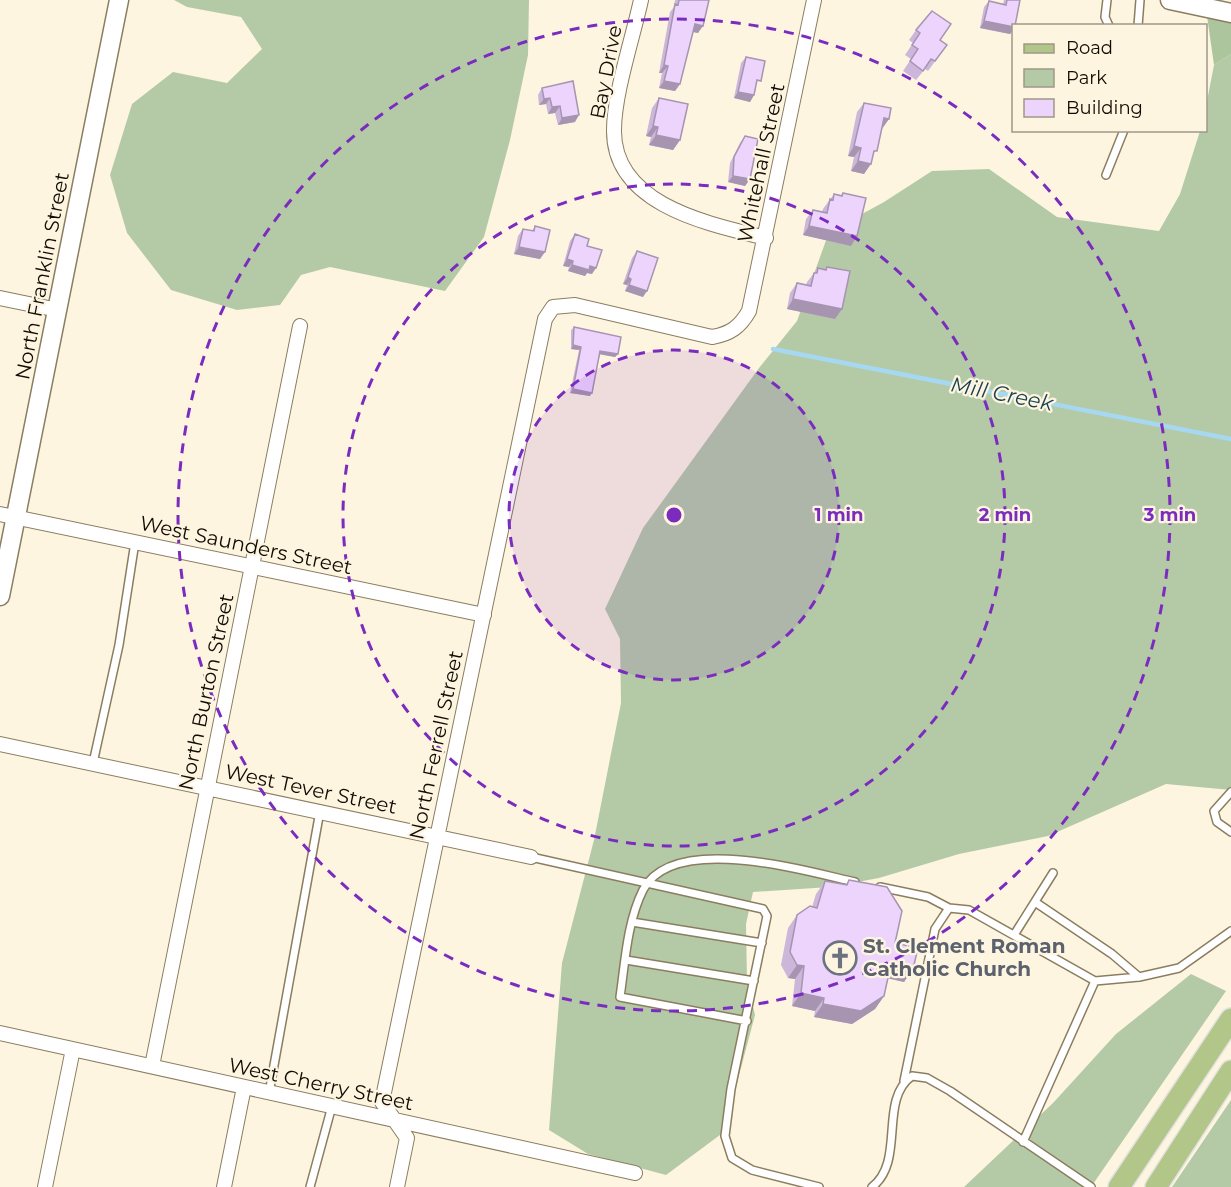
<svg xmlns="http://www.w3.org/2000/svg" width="1231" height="1187" font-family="Montserrat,sans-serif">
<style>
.green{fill:#b4caa6}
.forest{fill:#adc59d}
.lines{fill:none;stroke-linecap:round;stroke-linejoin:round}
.stream{stroke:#a6d8f1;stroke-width:4.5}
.lane-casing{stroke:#8b7d60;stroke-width:10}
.street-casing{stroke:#8b7d60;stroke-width:16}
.secondary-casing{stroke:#8b7d60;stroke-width:21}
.primary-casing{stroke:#e2e2e1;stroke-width:24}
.lane{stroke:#fff;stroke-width:7}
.street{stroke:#fff;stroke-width:14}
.secondary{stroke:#fff;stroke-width:18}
.primary{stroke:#b3c689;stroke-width:21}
.wall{fill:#ccb6da}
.shaded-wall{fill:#a694b1}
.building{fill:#edd4fd;stroke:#a694b1;stroke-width:1.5}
.ring{fill:none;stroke:#7b2cbf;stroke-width:3;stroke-dasharray:10 8}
.labels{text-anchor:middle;stroke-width:4.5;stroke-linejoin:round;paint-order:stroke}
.street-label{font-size:20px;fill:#110c03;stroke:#fef5e1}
.worship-label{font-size:20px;font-weight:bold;fill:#5b616d;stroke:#fef5e1;text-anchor:start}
.water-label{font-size:21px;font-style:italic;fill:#184153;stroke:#fef5e1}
.centre{fill:#7b2cbf;stroke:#fef5e1;stroke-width:3}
.ring-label{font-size:18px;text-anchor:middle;font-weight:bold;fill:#7b2cbf;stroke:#fef5e1;stroke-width:4.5;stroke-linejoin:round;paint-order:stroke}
</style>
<rect width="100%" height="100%" fill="#fef5e1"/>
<path class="green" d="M174 0H529L528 55 510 140 484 237 445 291 330 267 301 275 280 305 237 310 171 290 127 233 110 175 132 104 173 72 227 83 262 49 241 17 187 7Z
M1231 54V790L1166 784 1048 836 959 854 879 878 830 887 753 892 746 924 747 981 755 1015 724 1132 666 1175 588 1154 549 1130 562 963 594 840 621 703 620 639 605 609 643 528 759 368 797 321 829 232 884 202 932 171 989 169 1057 217 1159 231 1180 194 1200 131 1206 130V106L1214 65Z
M1191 974 1226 991 1091 1187H964L1053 1103 1116 1034Z
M1231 1100V1187H1172Z"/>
<path class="forest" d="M1207 16 1231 21V54L1214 65Z"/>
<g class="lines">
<path class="stream" d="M773 349 1231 439"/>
<g class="lane-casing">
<path id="lane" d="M1107 0 1105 17 1109 26
M1138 26 1140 0
M1106 175 1124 130
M93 763 119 645 135 542
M1231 792 1214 811 1217 822 1231 832
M531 857 763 909 767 916 731 1089 725 1136 732 1158 752 1170 819 1187
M880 887 928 897 949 908
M1035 902 1112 954 1139 977
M632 922 762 943
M1014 935 1053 873
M626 960 754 981
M747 1021 620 997C625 963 627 922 643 890 673 832 805 871 855 882
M904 1081 935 929 949 908 969 910 1095 981
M269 1093 320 811
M1023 1142 1095 981 1139 977 1179 968 1231 931
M310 1187 332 1106
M872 1187C906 1161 878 1100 912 1076L927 1078 950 1091 1091 1187"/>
</g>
<g class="street-casing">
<path id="street" d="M641 0C633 37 614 94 614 130 613 205 709 224 766 238
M0 298 58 310
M0 514 484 615
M0 744 531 857
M0 1033 635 1173
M152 1066 300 326
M45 1187 73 1049
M224 1187 244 1087
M397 1187 407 1138 382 1102 545 319 553 307 575 305 712 337C730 334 740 327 749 311L814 0"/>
</g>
<g class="secondary-casing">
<path id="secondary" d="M1170 0 1231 13
M0 596 119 0"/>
</g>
<g class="primary-casing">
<path id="primary" d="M1119 1187 1231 1019
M1156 1187 1231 1071"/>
</g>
<use href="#lane" class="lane"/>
<use href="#street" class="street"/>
<use href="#secondary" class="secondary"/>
<use href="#primary" class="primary"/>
</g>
<path class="wall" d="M675 0H709L698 33 693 32 680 84 675 91 659 88 662 73H659L670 12 674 7Z
M1004 0H1020L1014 26V29L1010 34 980 28 984 7 989 1 1003 4Z
M916 30 940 40 947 45 928 71 925 69 916 80 903 71 911 59 905 55 913 43 909 40Z
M746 57 756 88 754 95 750 102 734 98 741 63Z
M542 88 575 122 558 125 555 113 548 114 546 104 539 105 538 95Z
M659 98 680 140 673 150 649 145 651 137 646 136 652 108Z
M864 103 882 129 872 158 864 174 851 171 854 157 848 156 857 112Z
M745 136 750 179 745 186 728 182 730 163 740 143Z
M843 193 857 236 851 246 803 235 806 219 813 210 822 212 823 209 834 194 841 195Z
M535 226 540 259 514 254 518 236 523 229 532 231Z
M575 234 587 246 592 274 587 273 585 276 568 271 569 267 563 266 570 241Z
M637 251 643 297 625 291 627 285 623 284 632 258Z
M827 267 842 309 835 319 787 309 790 293 797 283 806 285 807 282 818 268 825 269Z
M574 327 618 354 615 357 600 354 590 396 570 393 579 350 571 349V330Z
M849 880 895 943 913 969 904 982 888 978 884 996 875 1009 852 1024 814 1017 815 1011 792 1006 795 979 788 978 781 965 788 928 797 915 812 907 816 894 825 881 845 885Z"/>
<path class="shaded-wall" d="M984 21 1014 27V29L1010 34 980 28Z
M695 24 703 26 698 33 689 31Z
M664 65 668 66 662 73H659Z
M664 81 680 84 675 91 659 88Z
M738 92 754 95 750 102 734 98Z
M550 98 546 104 539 105 544 99Z
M560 106 555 113 548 114 552 107Z
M579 115 575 122 558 125 562 118Z
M884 118 889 119 882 129Z
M653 126 658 127 651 137 646 136Z
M656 135 680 140 673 150 649 145Z
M854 146 861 148 854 157 848 156Z
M858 161 871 164 864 174 851 171Z
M733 176 750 179 745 186 728 182Z
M809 226 857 236 851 246 803 235Z
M519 247 545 252 540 259 514 254Z
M567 259 573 261 569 267 563 266Z
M572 265 590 266 596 268 592 274 587 273 585 276 568 271Z
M628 277 631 279 627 285 623 284Z
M629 285 647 291 643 297 625 291Z
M793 299 842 309 835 319 787 309Z
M573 345 581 347 579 350 571 349Z
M600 351 618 354 615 357 598 354Z
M573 389 592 393 590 396 570 393Z
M891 964 913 969 904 982 882 977Z
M797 965 804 966 795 979 788 978Z
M801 993 824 998 815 1011 792 1006Z
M884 996 875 1009 852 1024 814 1017 823 1004Z"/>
<path class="building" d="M679 0H709L703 26 695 24 680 84 664 81 668 66 664 65 675 4 678 5Z
M1007 0H1020L1015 26H1014V27L984 21 989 1 1006 5Z
M932 11 951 24 940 40 947 45 935 61 931 59 923 71 910 61 918 49 912 45 920 33 916 30Z
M746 57 765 61 761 81 757 80 754 95 738 92Z
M573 81 579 115 562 118 560 106 552 107 550 98 544 99 542 88Z
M659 98 688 104 680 140 656 135 658 127 653 126Z
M864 103 891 108 889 119 884 118 877 151H874L871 164 858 161 861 148 854 146Z
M745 136 758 139 750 179 733 176 734 157Z
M843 193 866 198 857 236 809 226 813 210 827 213 830 199 833 200 834 194 842 196Z
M535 226 550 230 545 252 519 247 523 229 534 231Z
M575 234 589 239 587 246 602 250 596 268 590 266 589 270 572 265 573 261 567 259Z
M637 251 658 258 647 291 629 285 631 279 628 277Z
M827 267 850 271 842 309 793 299 797 283 811 286 814 273H817L818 268 826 270Z
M574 327 621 337 618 354 600 351 592 393 573 389 581 347 573 345Z
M849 880 887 887 902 911 895 943 918 948 913 969 891 964 884 996 861 1011 823 1004 824 998 801 993 804 966 797 965 790 952 797 915 810 906 817 908 825 881 847 885Z"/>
<circle cx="674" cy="515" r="165" fill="#7b2cbf" fill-opacity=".12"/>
<g class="ring">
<circle cx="674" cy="515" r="165"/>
<circle cx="674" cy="515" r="331"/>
<circle cx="674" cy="515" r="496"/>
</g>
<defs>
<g id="church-ring" transform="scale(1.725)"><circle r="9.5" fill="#fef5e1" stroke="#6b7280" stroke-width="1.5"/><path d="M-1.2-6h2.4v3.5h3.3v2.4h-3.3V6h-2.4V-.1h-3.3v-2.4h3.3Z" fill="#6b7280"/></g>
</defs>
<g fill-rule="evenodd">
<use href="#church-ring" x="840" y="958"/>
</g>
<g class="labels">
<g class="street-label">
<text transform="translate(606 72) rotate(-79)" y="7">Bay Drive</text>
<text transform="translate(761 163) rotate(-78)" y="7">Whitehall Street</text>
<text transform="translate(42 276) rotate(-79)" y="7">North Franklin Street</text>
<text transform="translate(246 545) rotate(12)" y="7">West Saunders Street</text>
<text transform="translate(206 692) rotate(-78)" y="7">North Burton Street</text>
<text transform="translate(436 745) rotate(-78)" y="7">North Ferrell Street</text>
<text transform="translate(311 789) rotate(12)" y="7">West Tever Street</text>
<text transform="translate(321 1084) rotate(12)" y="7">West Cherry Street</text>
</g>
<g class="worship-label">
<text x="863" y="953">St. Clement Roman<tspan x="863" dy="23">Catholic Church</tspan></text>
</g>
<g class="water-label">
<text transform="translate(1002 394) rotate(11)" y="7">Mill Creek</text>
</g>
</g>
<circle cx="674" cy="515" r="9" class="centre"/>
<g class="ring-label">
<text x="839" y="521">1 min</text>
<text x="1005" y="521">2 min</text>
<text x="1170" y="521">3 min</text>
</g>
<rect x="1012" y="24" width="195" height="108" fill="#fef5e1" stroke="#9f9888" stroke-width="1.5"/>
<rect x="1024" y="44" width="30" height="9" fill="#b3c689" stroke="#9f9888" stroke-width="1.5"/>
<text x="1066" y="54" font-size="18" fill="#110c03">Road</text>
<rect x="1024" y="69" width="30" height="18" fill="#b4caa6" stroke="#9f9888" stroke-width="1.5"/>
<text x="1066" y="84" font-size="18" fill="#110c03">Park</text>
<rect x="1024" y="99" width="30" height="18" fill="#edd4fd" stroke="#9f9888" stroke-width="1.5"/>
<text x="1066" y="114" font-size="18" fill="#110c03">Building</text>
</svg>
